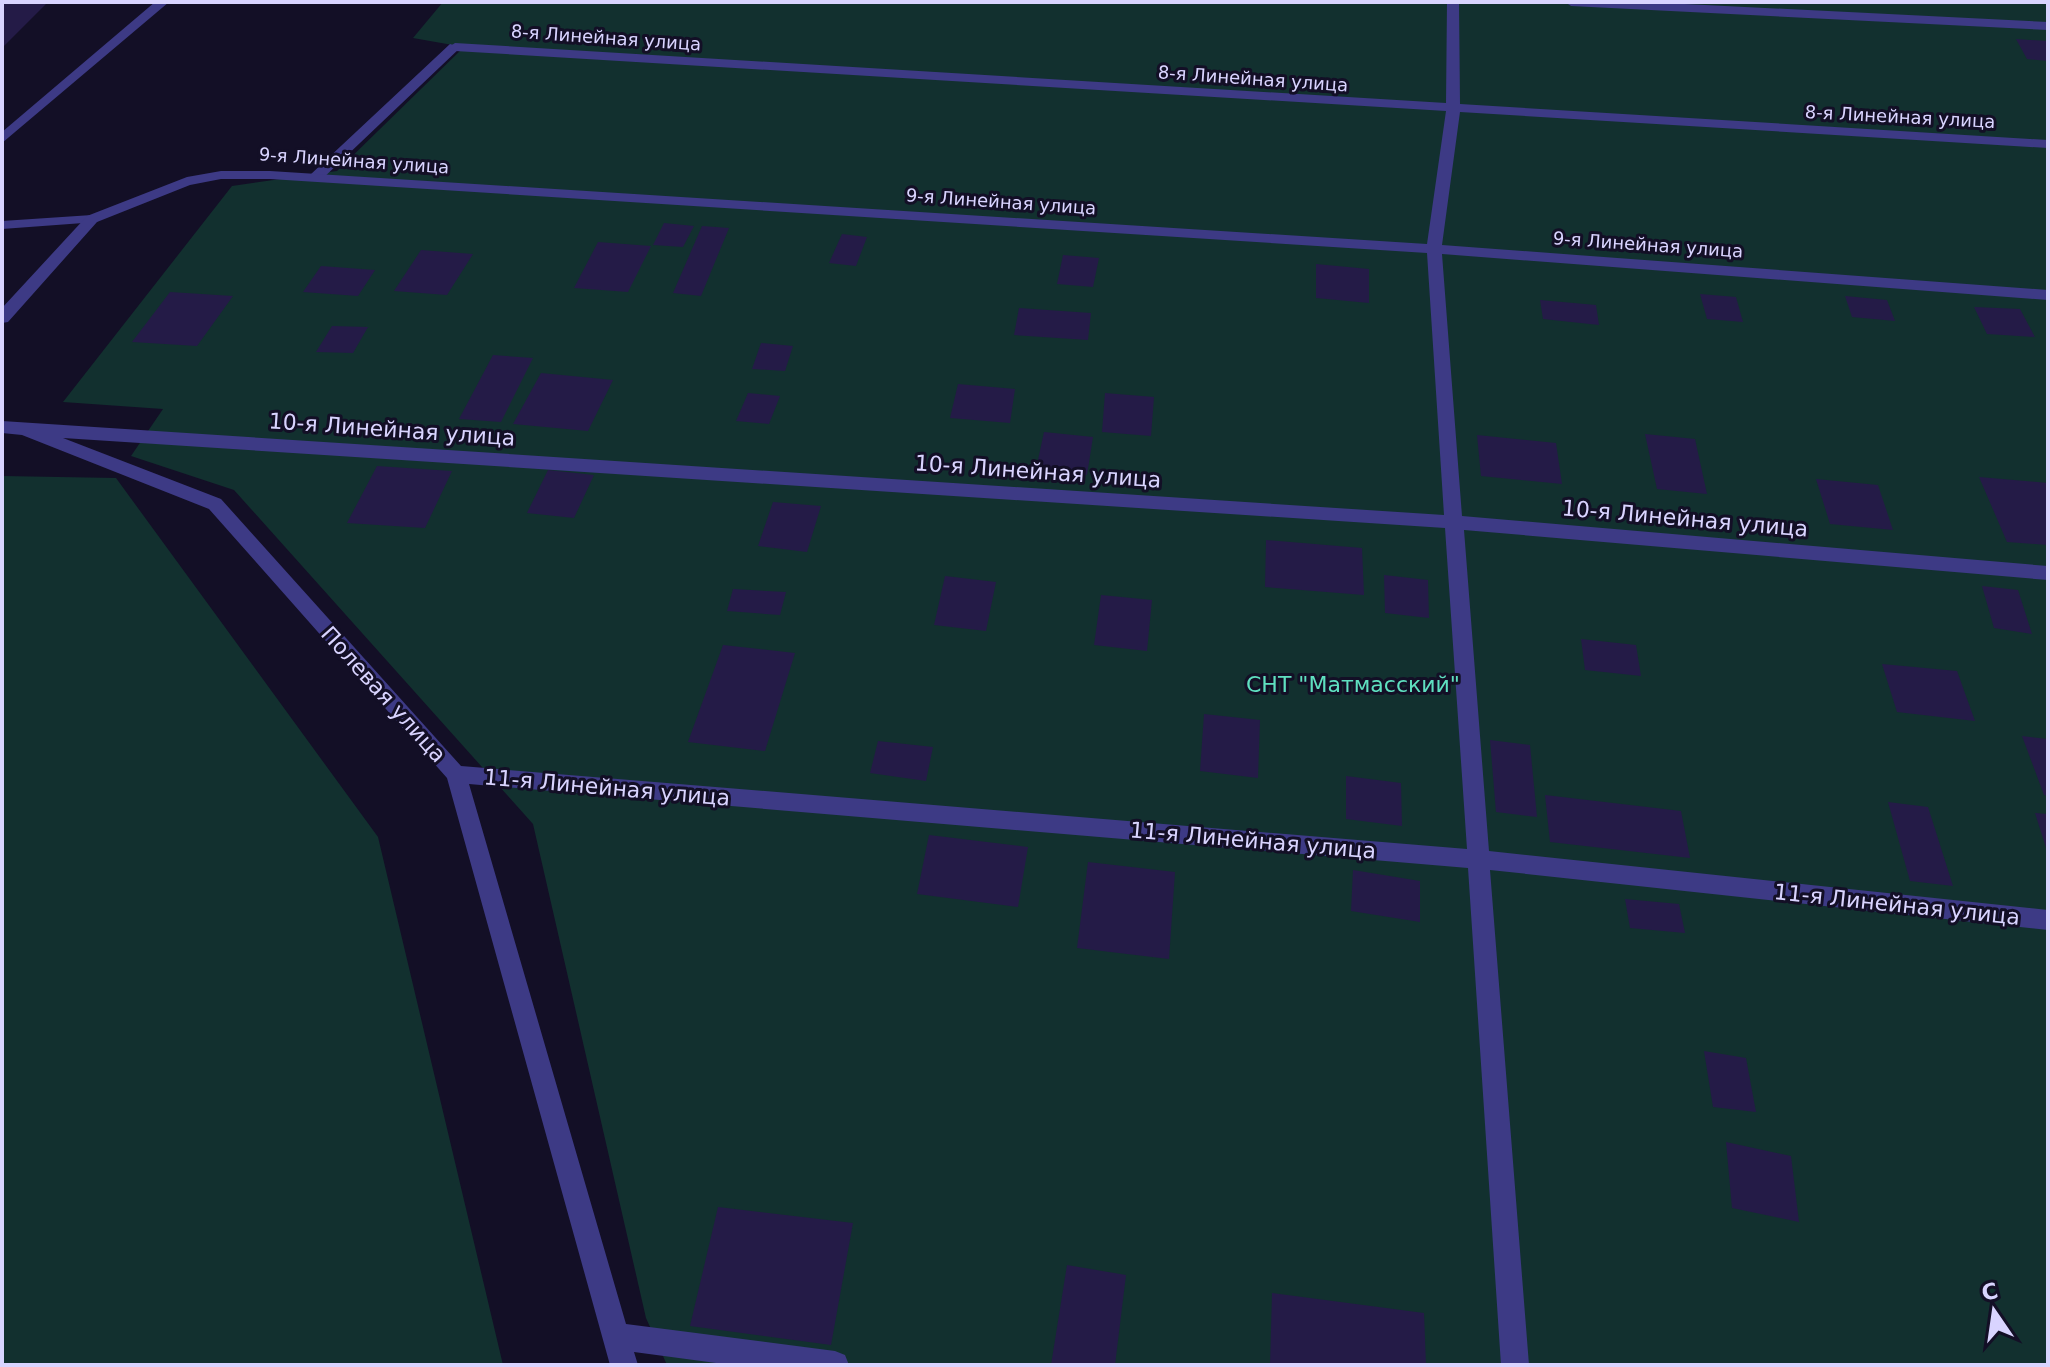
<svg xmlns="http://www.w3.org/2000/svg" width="2050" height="1367" font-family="'DejaVu Sans',sans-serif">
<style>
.green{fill:#12302f}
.building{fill:#241b47}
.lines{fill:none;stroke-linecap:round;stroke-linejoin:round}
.service{fill:#3d3a85;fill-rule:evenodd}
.minor{fill:#3d3a85;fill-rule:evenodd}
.labels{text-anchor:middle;stroke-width:6;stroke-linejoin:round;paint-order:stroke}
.far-street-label{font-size:18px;fill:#d9d4ff;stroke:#130f26}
.street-label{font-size:22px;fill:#d9d4ff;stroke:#130f26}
.park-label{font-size:22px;fill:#5fe0c0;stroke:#130f26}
</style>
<rect width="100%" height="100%" fill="#130f26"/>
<path class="green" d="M443 2H2048V1365H667L646 1318 533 824 234 490 131 456 163 409 63 402 232 186 337 171 464 47 413 38Z
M2 476 116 478 378 837 503 1365H2Z"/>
<path class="building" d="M2 2H48L2 48Z
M2016 39 2048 41V61L2027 59Z
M664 223 694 226 683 247 653 245Z
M702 226 729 228 701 296 673 293Z
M842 234 867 237 856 266 829 263Z
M598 242 651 246 628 292 574 288Z
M421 250 473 254 447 295 394 291Z
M1063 255 1099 258 1093 287 1057 284Z
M1316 264 1369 269V303L1316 298Z
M321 266 375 270 358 296 303 292Z
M170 292 233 296 197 346 132 342Z
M1700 294 1736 297 1743 322 1707 319Z
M1845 296 1887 300 1895 321 1852 317Z
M1540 300 1596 305 1599 325 1543 319Z
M1974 307 2020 309 2035 337 1987 334Z
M1019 308 1091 313 1088 340 1014 335Z
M332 326 368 327 353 353 316 352Z
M761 343 793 346 785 371 752 369Z
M493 355 533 358 501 422 459 419Z
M541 373 613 380 588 431 513 424Z
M958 384 1015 389 1010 423 950 418Z
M748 393 780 396 769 424 736 421Z
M1105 393 1154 397 1151 436 1102 432Z
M1044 432 1093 437 1087 475 1036 469Z
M1645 434 1695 439 1707 494 1657 489Z
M1477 435 1556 443 1562 484 1481 476Z
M377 466 452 471 425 528 347 523Z
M548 470 594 475 574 518 527 513Z
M1979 477 2048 483V545L2007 542Z
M1816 479 1878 485 1893 530 1830 524Z
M773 502 821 506 807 552 758 546Z
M1266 540 1362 548 1364 595 1265 587Z
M1384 575 1428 580 1429 618 1385 613Z
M945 576 996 582 986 631 934 625Z
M1982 586 2018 590 2032 634 1994 628Z
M733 589 786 592 780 615 727 611Z
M1101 595 1152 600 1147 651 1094 645Z
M1581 639 1636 645 1641 676 1585 670Z
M723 645 795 653 765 751 688 742Z
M1882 664 1957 671 1975 721 1897 712Z
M1204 714 1260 720 1258 778 1200 771Z
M2022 736 2048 739V796L2044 795Z
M1490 740 1530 745 1537 817 1496 812Z
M878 741 933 747 926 781 870 773Z
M1346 776 1401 783 1402 826 1346 819Z
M1545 795 1681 811 1690 858 1550 842Z
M1888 802 1928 807 1953 886 1910 881Z
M2035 813 2048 814V851H2047Z
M929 835 1028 847 1018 907 917 894Z
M1088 862 1175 872 1169 959 1077 948Z
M1353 870 1420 881V922L1351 911Z
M1625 899 1679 904 1685 933 1630 928Z
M1704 1051 1746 1058 1756 1112 1713 1107Z
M1726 1142 1791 1156 1799 1222 1732 1208Z
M718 1207 853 1223 831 1345 690 1326Z
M1067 1265 1126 1275 1115 1365H1051Z
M1272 1293 1424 1313 1426 1365H1270Z"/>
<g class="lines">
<path class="service" d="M450 44 461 47 320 181H310V175Z
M92 215 99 219 97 222 2 229V221Z"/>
<path class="minor" d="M155 2H169L2 143V132Z
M1447 2H1459L1460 104 2048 140V148L1460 112 1442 245 2048 290V300L1442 254 1462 516 2048 566V580L1464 530 1489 851 2048 910V930L1490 870 1529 1365H1501L1468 868 469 784 626 1324 835 1351 845 1355 849 1365H731L634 1352 638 1365H610L447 778 209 509 22 435 2 433V421L1444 515 1427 253 270 179H221L190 185 97 222 8 322 2 323V308L87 216 187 177 221 171H270L1427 244 1446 111 455 51 449 47 455 43 1446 103ZM63 438 1445 528 1467 849 461 766 221 499Z
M1565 2H1645L2048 22V30L1571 6Z"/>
</g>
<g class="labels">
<g class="far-street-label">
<text transform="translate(606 38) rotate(4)" y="6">8-я Линейная улица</text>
<text transform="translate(1253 79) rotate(4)" y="6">8-я Линейная улица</text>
<text transform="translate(1900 117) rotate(3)" y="6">8-я Линейная улица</text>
<text transform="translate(354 161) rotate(4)" y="6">9-я Линейная улица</text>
<text transform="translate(1001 202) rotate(4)" y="6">9-я Линейная улица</text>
<text transform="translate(1648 245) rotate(4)" y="6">9-я Линейная улица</text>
</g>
<g class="street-label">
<text transform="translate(392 429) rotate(4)" y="8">10-я Линейная улица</text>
<text transform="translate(1038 471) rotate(4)" y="8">10-я Линейная улица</text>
<text transform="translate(1685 518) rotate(5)" y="8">10-я Линейная улица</text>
<text transform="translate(384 694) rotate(48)" y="8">Полевая улица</text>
<text transform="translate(607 787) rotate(5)" y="8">11-я Линейная улица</text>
<text transform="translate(1253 840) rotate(5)" y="8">11-я Линейная улица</text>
<text transform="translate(1897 904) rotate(6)" y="8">11-я Линейная улица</text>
</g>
<g class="park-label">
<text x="1353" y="692">СНТ "Матмасский"</text>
</g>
</g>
<rect width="2050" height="1367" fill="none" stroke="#d9d4ff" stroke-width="8"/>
<g transform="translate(1994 1311) rotate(347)" stroke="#130f26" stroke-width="6" paint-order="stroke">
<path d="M0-6L14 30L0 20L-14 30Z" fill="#d9d4ff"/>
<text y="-12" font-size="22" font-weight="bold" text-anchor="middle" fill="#d9d4ff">С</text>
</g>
</svg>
